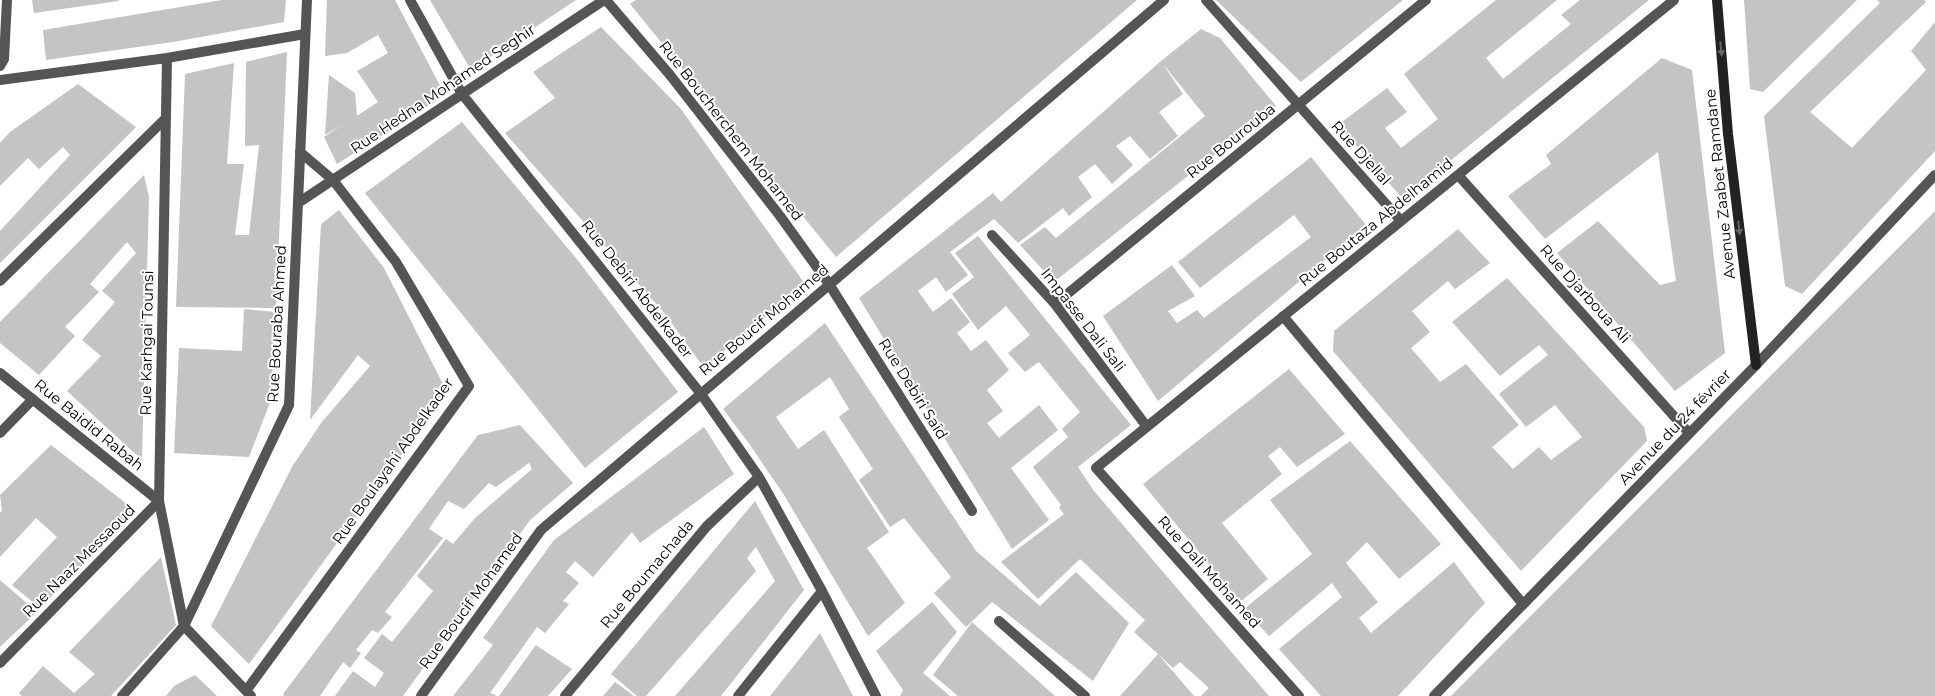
<svg xmlns="http://www.w3.org/2000/svg" width="1935" height="696" font-family="Montserrat,sans-serif">
<style>
.building{fill:#c4c4c4}
.lines{fill:none;stroke-linecap:round;stroke-linejoin:round}
.minor{stroke:#555;stroke-width:10}
.tertiary{stroke:#555;stroke-width:10}
.secondary{stroke:#222;stroke-width:10}
.oneway{fill:#646464}
.labels{text-anchor:middle;stroke-width:4;stroke-linejoin:round;paint-order:stroke}
.street-label{font-size:15px;fill:#000;stroke:#fff}
</style>
<rect width="100%" height="100%" fill="#fff"/>
<path class="building" d="M32 0H119V1L34 13Z
M222 0H286L284 22 173 42 46 60 43 30Z
M327 0H395L445 95 337 164 324 137 342 125 325 135 329 75 355 93 357 116 378 102 357 71 388 53 378 35 347 53 325 56Z
M430 0H576L471 70Z
M636 0H1137L836 257 630 4Z
M1216 0H1403L1301 82Z
M1496 0H1557L1486 58 1503 79 1571 24 1561 15 1580 0H1649L1403 199 1338 125 1387 88 1407 112 1385 128 1401 148 1438 119 1404 74Z
M1744 0H1857L1763 92 1750 89Z
M1877 0H1924L1926 2 1810 112 1852 148 1926 70 1911 51 1935 22V151L1802 294 1785 286 1764 116 1880 3Z
M601 27 681 109 805 284 704 368 665 314 505 133 555 98 533 72Z
M1201 29 1220 38 1276 106 1054 282 1020 245 1045 227 1056 238 1205 116 1163 64 1183 94 1159 112 1178 136 1150 159 1130 136 1116 146 1133 165 1112 184 1095 164 1078 177 1092 197 1069 216 1063 208 1018 243 994 219 950 252 968 275 946 292 936 277 918 291 933 312 951 298 970 322 957 333 971 351 986 340 1009 370 987 390 1003 411 987 423 999 438 1039 405 1058 430 1011 468 1049 520 1012 549 859 298 993 193 1001 202 1161 61Z
M287 52 276 308 176 307 185 74 234 63 227 164H244L235 235H249L259 145 245 146 246 62Z
M1662 58 1692 70 1725 353 1675 391 1557 253 1598 221 1660 285 1676 281 1658 152 1545 239 1508 196 1551 164 1546 155Z
M78 84 136 127 0 263V231L70 155 63 147 39 169 28 158 0 186V143L10 132Z
M462 122 576 258 678 392 585 468 365 193Z
M1311 157 1366 225 1158 401 1103 316 1172 265 1195 296 1168 311 1177 323 1197 310 1204 318 1311 237 1294 215 1200 288 1178 262Z
M144 175 149 197 142 460 67 391 101 356 82 340 115 302 102 291 136 253 127 242 90 284 99 292 65 327 75 336 39 375 0 343V322Z
M339 210 384 268 447 392 249 664 211 626 292 467 321 423 370 366 358 355 310 420 321 224Z
M1935 211V696H1451Z
M1458 229 1490 263 1455 289 1448 281 1412 311 1430 332 1411 348 1440 382 1466 364 1519 425 1492 447 1513 469 1539 447 1551 460 1582 437 1555 405 1526 427 1499 394 1548 355 1539 345 1500 376 1452 322 1507 278 1644 427 1647 441 1521 571 1333 351 1334 331Z
M978 236 1131 425 1078 467 1094 491 1269 696H1201L1209 688 1180 662 1173 668 1158 654 1194 696H1120L1158 654 1134 632 1145 620 1080 559 1038 599 1001 562 1064 514 1059 508 1061 505 1033 467 1068 437 1062 429 1080 412 1039 362 1025 372 1008 353 1030 335 1006 306 978 330 952 294 974 277 955 253Z
M244 309 275 312 271 400 249 457 174 453 179 348 242 351Z
M825 323 976 551 1040 606 1076 572 1129 623 1093 681 992 602 966 627 934 593 951 577 904 518 890 527 859 480 873 469 839 417 849 409 830 377 776 417 798 449 824 430 889 532 867 548 905 603 868 636 784 495 750 445 723 409Z
M1289 369 1345 434 1297 467 1280 447 1268 456 1282 474 1222 523 1268 579 1240 602 1143 484Z
M520 425 573 483 530 520 403 696H335L353 671 375 687 384 673 364 658 382 634 392 642 433 591 417 576 446 539 453 544 475 518 532 469 529 463 496 487 489 483 464 509 448 501 429 529 443 538 385 612 392 617 378 633 372 630 356 650 361 653 350 668 343 662 320 696H284L283 694 478 435Z
M704 427 734 474 640 543 632 532 593 577 575 561 566 572 579 583 563 601 569 604 545 633 537 627 490 693 496 695 495 696H453L493 645 483 638 554 540Z
M1350 441 1441 544 1399 579 1367 542 1346 563 1378 602 1359 618 1371 633 1454 562 1485 603 1398 696H1321L1279 649 1342 597 1332 583 1269 636 1244 609 1312 554 1270 500Z
M51 445 136 511 40 608 12 585 57 537 36 518 0 557V512L2 511 0 495Z
M755 501 804 590 721 696H675L775 581 756 547 747 558 756 571 646 696H637L611 674Z
M161 557 176 625 111 696H22L19 693 43 666 74 693 95 674 69 652Z
M0 580 37 612 0 647Z
M932 602 957 632 923 673 950 696H900L903 690 876 651Z
M972 622 1055 696H958L933 675Z
M820 633 853 696H770Z
M536 645 572 669 548 696H499Z
M195 675 217 696H166L174 686Z
M615 682 634 696H603Z"/>
<g class="lines">
<path class="minor" d="M410 0 462 94 701 394 759 477 822 591 876 696
M606 0 670 75 780 216 829 284 972 511
M1206 0 1401 221
M167 58 159 501 184 626 251 696
M0 66 4 59 7 0
M0 80 167 58 305 34
M1458 175 1689 433
M298 203 604 0
M992 235 1055 304 1147 427
M0 281 166 118
M1055 304 1426 0
M1283 316 1523 604
M0 373 159 501 0 663
M0 433 33 399
M999 621 1085 696
M246 691 469 386 396 262 333 180 300 152
M421 696 541 530 1164 0
M565 696 707 526 759 477
M738 696 822 591
M1299 696 1096 468 1674 0"/>
<path class="tertiary" d="M122 696 184 626 289 405 307 0
M1434 696 1756 365 1935 175"/>
<path class="secondary" d="M1717 0 1728 134 1756 365"/>
</g>
<defs><path id="oneway-solid" d="M-6-.8H1V-3.2L6.5 0L1 3.2V.8H-6Z" transform="scale(1.25)"/></defs>
<g class="oneway">
<use href="#oneway-solid" transform="translate(1721 49) rotate(85)"/>
<use href="#oneway-solid" transform="translate(1739 228) rotate(83)"/>
</g>
<g class="labels">
<g class="street-label">
<text transform="translate(443 89) rotate(-34)" y="5">Rue Hedna Mohamed Seghir</text>
<text transform="translate(731 131) rotate(52)" y="5">Rue Boucherchem Mohamed</text>
<text transform="translate(1231 141) rotate(-39)" y="5">Rue Bourouba</text>
<text transform="translate(1361 153) rotate(48)" y="5">Rue Djellal</text>
<text transform="translate(1720 184) rotate(-96)" y="5">Avenue Zaabet Ramdane</text>
<text transform="translate(1376 222) rotate(-39)" y="5">Rue Boutaza Abdelhamid</text>
<text transform="translate(637 289) rotate(52)" y="5">Rue Debiri Abdelkader</text>
<text transform="translate(1585 294) rotate(48)" y="5">Rue Djarboua Ali</text>
<text transform="translate(764 320) rotate(-40)" y="5">Rue Boucif Mohamed</text>
<text transform="translate(1083 320) rotate(52)" y="5">Impasse Dali Sali</text>
<text transform="translate(277 324) rotate(-87)" y="5">Rue Bouraba Ahmed</text>
<text transform="translate(147 343) rotate(-89)" y="5">Rue Karhgai Tounsi</text>
<text transform="translate(913 389) rotate(58)" y="5">Rue Debiri Saïd</text>
<text transform="translate(89 425) rotate(39)" y="5">Rue Baidid Rabah</text>
<text transform="translate(1675 427) rotate(-46)" y="5">Avenue du 24 février</text>
<text transform="translate(393 461) rotate(-55)" y="5">Rue Boulayahi Abdelkader</text>
<text transform="translate(79 561) rotate(-45)" y="5">Rue Naaz Messaoud</text>
<text transform="translate(1209 572) rotate(48)" y="5">Rue Dali Mohamed</text>
<text transform="translate(647 574) rotate(-50)" y="5">Rue Boumachada</text>
<text transform="translate(471 601) rotate(-54)" y="5">Rue Boucif Mohamed</text>
</g>
</g>
</svg>
